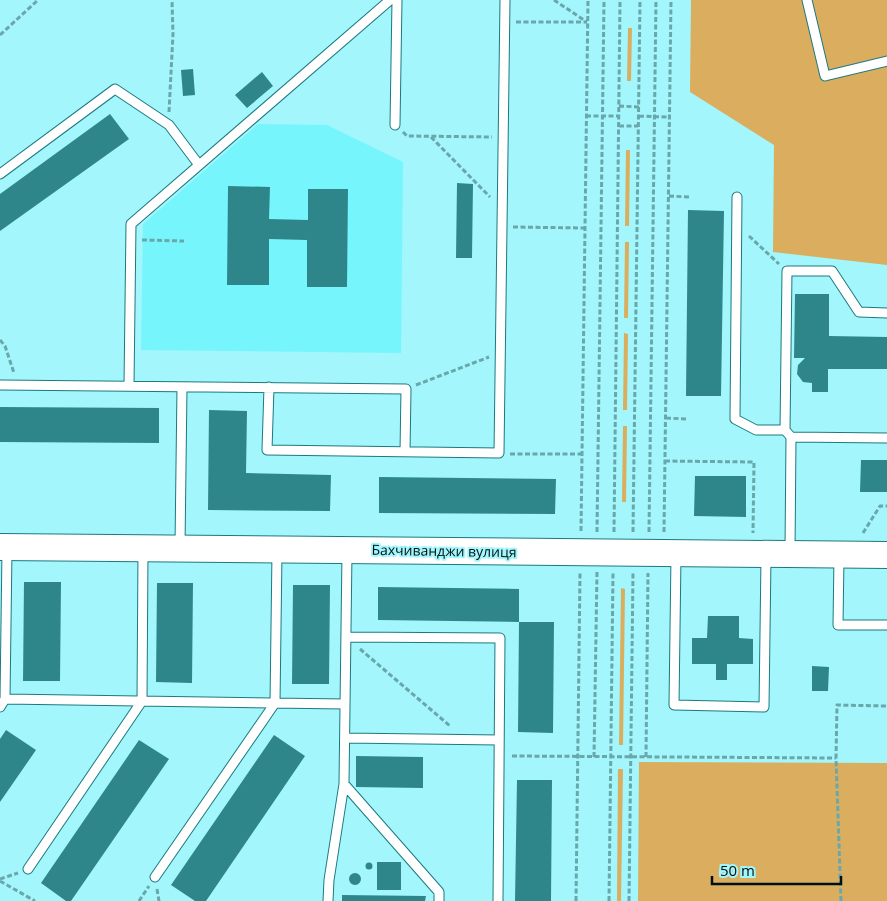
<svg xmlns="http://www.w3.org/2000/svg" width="887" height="901" font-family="'Open Sans',sans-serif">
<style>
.built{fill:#77f5fd}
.green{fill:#daae5e}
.building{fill:#2e868b}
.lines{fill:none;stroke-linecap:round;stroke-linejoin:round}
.lane-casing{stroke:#1d797f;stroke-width:11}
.secondary-casing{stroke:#1d797f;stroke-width:28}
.path{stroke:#6aa7ab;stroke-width:3;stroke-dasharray:5 2.5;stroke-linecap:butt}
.lane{stroke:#fff;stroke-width:9}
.secondary{stroke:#fff;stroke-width:26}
.labels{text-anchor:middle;stroke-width:4;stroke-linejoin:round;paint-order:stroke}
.street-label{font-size:14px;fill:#001011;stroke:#a2f6fc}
</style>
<rect width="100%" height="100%" fill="#a2f6fc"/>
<path class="built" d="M258 124 327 125 403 162 401 353 141 350 143 224Z"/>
<path class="green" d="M691 0H887V265L773 252 774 145 690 92Z
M628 28H632L631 81H627Z
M626 150H630L629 226H625Z
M625 242H629L628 318H624Z
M624 333 628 334 627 410H623Z
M623 426H627L626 502H622Z
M621 588 625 589 623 745H619Z
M639 762 887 763V901H638Z
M618 769H623L621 901H617Z"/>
<path class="building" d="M193 69 195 95 183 96 181 70Z
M262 72 273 86 247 108 235 95Z
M110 114 129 139 0 231V194Z
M457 183 473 184 472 258H456Z
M228 186 270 187 269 219 308 220V189H348L347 287H307V240L269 239V285H227Z
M688 210 724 211 721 396H686Z
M795 294H829V336L887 337V369H828V392H812V383L803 382 797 374 798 365 805 358H794Z
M0 407 159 408V443L0 442Z
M209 410 247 411 246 473 331 475 330 511 208 510Z
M861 460H887V492H860Z
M695 476H746V517L694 516Z
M379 477 556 479 555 514 379 513Z
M24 582H61L60 681H23Z
M157 583H193L192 683 156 682Z
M293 585H330L329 684H292Z
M378 587 519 589V622L378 620Z
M708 616H739V638L753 639V664H727V680H716V664H692V638H707Z
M519 622H554L553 733 518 732Z
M812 666 829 667 828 691H812Z
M6 730 36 750 0 802V739Z
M274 735 305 756 206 901H195L171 885Z
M139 740 169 759 71 901H66L41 883Z
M356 756 423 757V788L356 787Z
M517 780H552L551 901H515Z
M377 862H401V890H377Z
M365.5 866a3.5 3.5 0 1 1 7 0a3.5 3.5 0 1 1-7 0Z
M349 879a6 6 0 1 1 12 0a6 6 0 1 1-12 0Z
M342 895 426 896 425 901H342Z"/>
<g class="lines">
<g class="lane-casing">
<path id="lane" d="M807 0 825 76 887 61
M395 125 397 0
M0 174 115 89 169 125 199 165
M737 197 735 419 756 430H785L791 437 790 552
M0 385 406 389 405 452
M129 386 131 224 390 0
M269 387 267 450 499 453 505 0
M785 430 787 271H832L859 312 887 313
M791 437 887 438
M180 546 182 387
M676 555 674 705 764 707 766 557
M839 557 838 625H887
M346 637 500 638 498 901
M5 699 345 704
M0 707 5 699 7 549
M345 738 499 740
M344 784 439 892V901
M28 869 142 701 143 551
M155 877 275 703 277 552
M328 901 329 880 344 784 347 552"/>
</g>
<g class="secondary-casing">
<path id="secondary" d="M0 547 887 555"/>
</g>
<path class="path" d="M554 0 587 22
M516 22H587
M0 35 38 0
M619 106 639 107
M169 112 173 34 172 0
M586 116H619
M639 116 670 117
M619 126H638
M403 132 407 136 492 137
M431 137 490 197
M669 196 689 197
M513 227 585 228
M749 236 779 264
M142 240 184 241
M0 340 5 346 14 373
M416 385 489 357
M666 418 686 419
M510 454H582
M665 461 754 462 753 533
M581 531 588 0
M597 532 604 0
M614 532 620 0
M633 532 640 0
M649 532 656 0
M664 532 671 0
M863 533 880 506H887
M360 649 450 726
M512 756 836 758
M594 757 597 572
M646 757 648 573
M0 879 18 873
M0 881 35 901
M157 889 159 901
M139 901 149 886
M576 901 580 572
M609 901 613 573
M629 901 633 573
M841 901 836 758 837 705 887 706"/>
<use href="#lane" class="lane"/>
<use href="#secondary" class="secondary"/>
</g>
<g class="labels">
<g class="street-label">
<text transform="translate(444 551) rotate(1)" y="5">Бахчиванджи вулиця</text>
</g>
</g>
<path d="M712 876v8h129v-8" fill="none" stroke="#001011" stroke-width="2.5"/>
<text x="720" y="876" font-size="15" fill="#001011" stroke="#a2f6fc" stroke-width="4" paint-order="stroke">50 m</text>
</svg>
